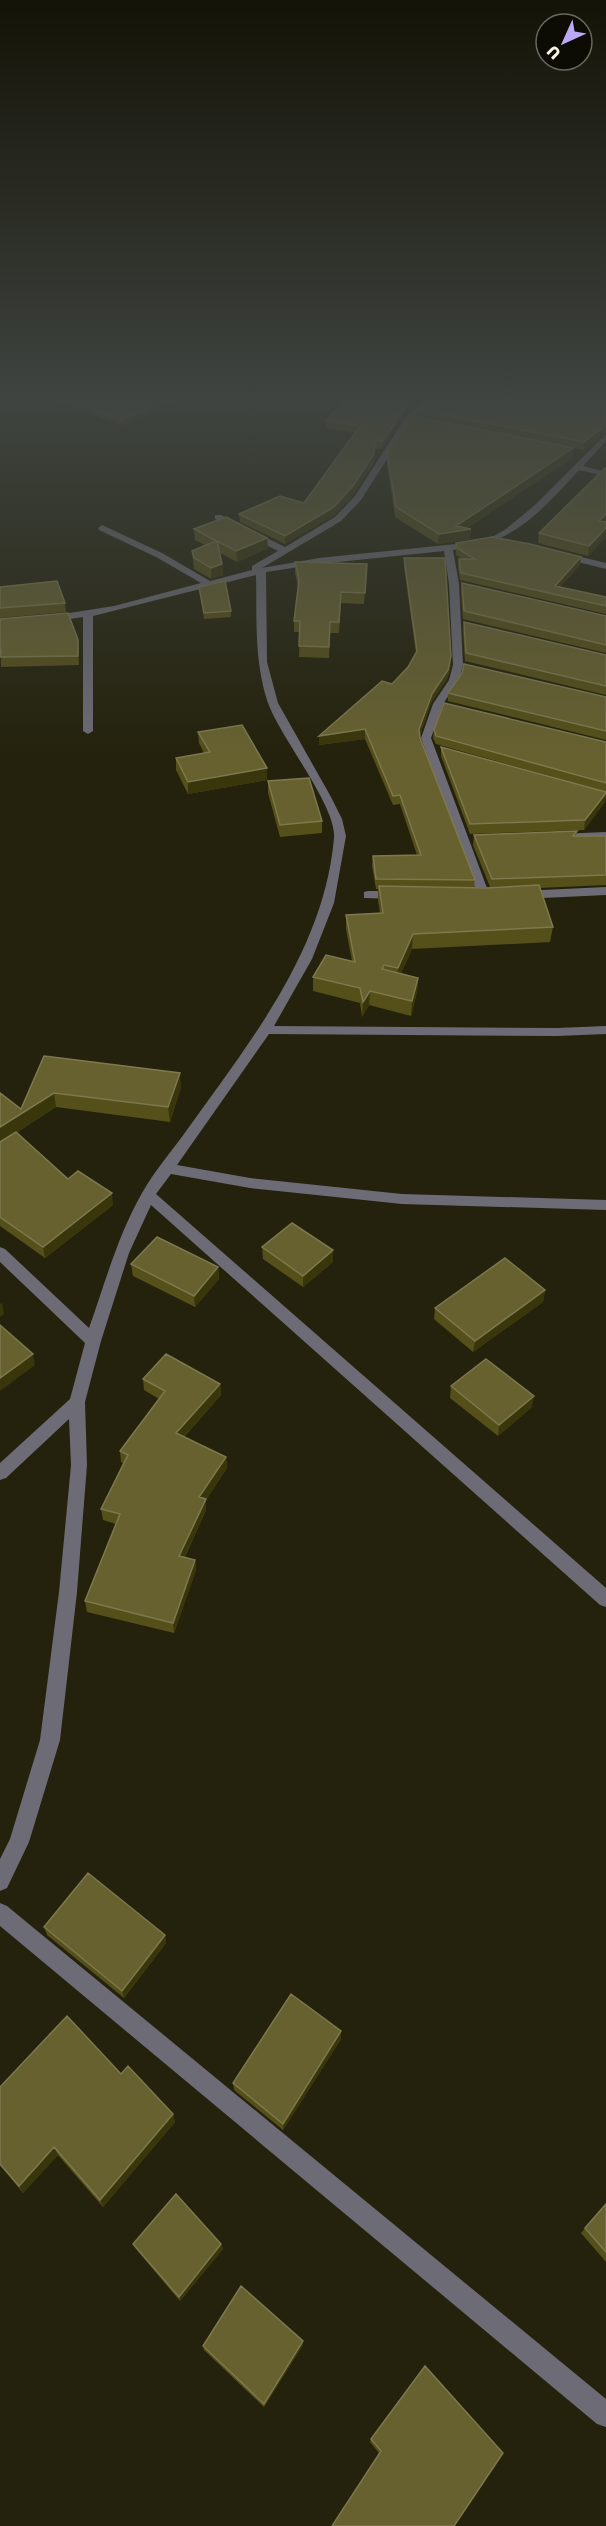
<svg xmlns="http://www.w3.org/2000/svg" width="606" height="2526" font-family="Rubik,sans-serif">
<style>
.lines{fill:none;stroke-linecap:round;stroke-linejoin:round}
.minor{fill:#6d6b75;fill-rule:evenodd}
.wall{fill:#554f1a}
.shaded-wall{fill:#3a360b}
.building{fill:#676130;stroke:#7d784d;stroke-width:1.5}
</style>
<rect width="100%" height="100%" fill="#24220c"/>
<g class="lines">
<path class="minor" d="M426 399H435L411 421 361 500 341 521 262 568 319 558 466 543 494 536 506 529 535 505 606 434V441L583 466 606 472V476L579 470C539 513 514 544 453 550L459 584 463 665 459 680 443 704 431 738 490 896 488 899 484 900 478 896 421 738 433 704 449 680 453 665 449 584 444 551 319 564 266 572 267 662 278 703 331 797 342 819 346 836 334 903 312 959 274 1026 557 1028 606 1026V1034L557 1036 269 1034 177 1165 250 1178 402 1194 606 1200V1210L402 1204 250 1188 171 1174 156 1194 606 1588V1607L600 1605 151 1205 129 1253 101 1341 85 1402 87 1465 77 1592 60 1740 29 1842 7 1888 0 1891V1859L10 1839 40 1740 59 1592 71 1465 69 1419 6 1478 0 1480V1463L70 1399 85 1343 0 1262V1247L5 1249 89 1328C105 1283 118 1235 142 1193 154 1172 170 1153 184 1134 248 1044 324 952 334 838 337 806 278 735 267 700 254 658 257 618 256 575L93 616V731L88 734 83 731V617L50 622 45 619 50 616 114 606 201 583 156 557 99 530 98 528 102 525 162 553 210 581 252 570V566L278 551 215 519V515H221L285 547 335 517 355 496 405 418Z
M561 552 606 563V569L558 557V553Z
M606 832V838L558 840 552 837 558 834Z
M606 887V895L521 899 515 895 521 891Z
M368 891H398L404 895 398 899 364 898V892Z
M0 1903 7 1906 606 2399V2427L597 2424 0 1926Z"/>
</g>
<path class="wall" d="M55 399H176V401L121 425 55 401Z
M606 399V433L604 432 583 450 573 448 572 458 467 528 471 529 470 539 438 544 395 517 387 464V454L419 417V410Z
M403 416 382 449H375L374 462 353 495 334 515 285 544 240 522 239 514 304 503 355 433 326 428V420Z
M606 468V537L588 556 538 543 539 533Z
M194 529 268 548 237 562 220 553 222 564 223 575 211 579 194 569 192 551 205 545 195 540Z
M456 543 580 565 560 587 606 597V614L460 580 458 567 459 559H462L456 555Z
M404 558 451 665 447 679 431 703 420 735V738L475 880 474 887H490L473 845 474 835 577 831 576 836H606V885L539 888 553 927 550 942 412 949 401 973 418 978 417 992 411 1016 369 1005 362 1017 360 1003 313 991V977L352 961 346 929V915L380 913 378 900V889H376L372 866 373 856 417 855 400 804 393 805 365 739 319 745 392 684 408 667 416 653 404 567Z
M295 562 366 575 364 604 341 603 339 633H330L329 658 299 657 300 632H294V621L298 587 295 573Z
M462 583 606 616V653L463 619 461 591Z
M0 587 65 603 66 612 0 618Z
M199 587 231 611V617L204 619Z
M0 619 78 640 79 649V665L1 667Z
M464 622 606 655V695L465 661 463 630Z
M448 693 606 697V740L448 701Z
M434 730 606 742V792L436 744 433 738Z
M198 732 267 768V780L188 794 176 770V758L204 753 199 743Z
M441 747 606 792 605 802 584 830 470 834 441 756Z
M268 781 322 821V833L280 837 268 793Z
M44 1056 181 1087 170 1122 56 1107 16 1133 68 1179 113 1205 45 1258 0 1226V1093L21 1109Z
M262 1247 333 1262 303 1287 263 1259Z
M131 1264 218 1267 219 1279 195 1307 133 1276Z
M545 1290 543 1302 473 1352 434 1319 435 1308Z
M143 1379 220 1384 221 1395 184 1437 226 1457 227 1468 206 1500V1510L185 1557 195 1560 196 1570 174 1633 87 1612 85 1601 116 1524 103 1520 101 1509 123 1463 121 1462 120 1451 159 1399 144 1390Z
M451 1386 532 1407 498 1436 450 1398Z
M44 1927 165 1935 166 1943 124 1998 47 1935Z
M341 2039 283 2130 234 2090 233 2083Z
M121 2074 173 2114 175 2122 103 2207 58 2155 23 2193 0 2165V2087Z
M606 2204V2262L581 2233Z
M133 2244H221L223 2249 180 2301 136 2249Z
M303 2345 264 2407 204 2350 203 2346Z
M371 2439 454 2526 379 2453 370 2442Z"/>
<path class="shaded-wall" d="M168 399H176V401L121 425V420Z
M415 399H423L403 416 382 449 383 441 404 409Z
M606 424 604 432 583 450 584 442Z
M375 441 374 462 353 495 334 515 285 544V536Z
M573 448 572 458 464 530 471 529 470 539 438 544 439 534 456 526Z
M606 514V523L599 521Z
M606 528V537L588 556 589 546Z
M267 538 268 548 237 562 236 551Z
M581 557 580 565 554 593 555 586Z
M222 564 223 575 211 579V568Z
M78 640 79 649V665L78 656Z
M451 656V665L447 679 431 703 419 738V729L432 694Z
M365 729V739L319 745V736Z
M267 768V780L188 794V782Z
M606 793 605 802 584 830 585 820Z
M413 934 412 949 397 982 398 968Z
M418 978 417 992 411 1016 412 1001Z
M370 991 369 1005 362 1017 363 1002Z
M180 1073 181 1087 170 1122 168 1107Z
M54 1093 56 1107 0 1143V1127Z
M112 1193 113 1205 45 1258 43 1247Z
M333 1250V1262L303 1287V1276Z
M218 1267 219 1279 195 1307 194 1296Z
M545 1290 543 1302 473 1352 475 1341Z
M2 1303 4 1314 0 1317V1304Z
M33 1354 35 1365 0 1391V1378Z
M220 1384 221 1395 177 1444 176 1433Z
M534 1396 532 1407 498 1436 499 1425Z
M226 1457 227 1468 206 1500V1510L180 1567 179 1556 199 1497Z
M195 1560 196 1570 174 1633 173 1623Z
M165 1935 166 1943 124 1998 122 1991Z
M341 2031V2039L283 2130V2124Z
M173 2114 175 2122 103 2207 100 2200Z
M54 2147 58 2155 23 2193 19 2186Z
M221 2244 223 2249 180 2301 179 2297Z
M303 2341V2345L264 2407V2404Z"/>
<path class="building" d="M63 399 125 400 168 399 121 420Z
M348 399H415L404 409 383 441H375L374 454 353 486 334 507 285 536 239 514 280 496 304 503 360 426 326 420Z
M430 399H606V425L584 442 419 410Z
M412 416 573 448 456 526 471 529 439 534 396 507 387 454Z
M605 468H606V514L599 521 606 522V528L589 546 539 533Z
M226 517 267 538 236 551 217 541 222 564 211 568 194 558 192 551 216 541 194 529Z
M492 537 530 544 581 557 555 586 606 597V606L461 573 459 559H475L457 548 456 543Z
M404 558H445L451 656 448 670 432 694 419 729 420 738 475 880 376 879 373 856 421 855 400 795 393 796 365 729 319 736 382 681 392 684 408 667 417 651Z
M295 562 367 564 365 593 341 592 339 622H330L329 647 299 646 300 621H294L299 580Z
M57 581 65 603 0 608V587Z
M225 581 231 611 204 613 199 587Z
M462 583 606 616V645L464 611Z
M68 613 78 640V656L0 657 1 650H0V619Z
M464 622 606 655V686L466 653Z
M464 664 606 697V731L448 693 462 673Z
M444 703 606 742V783L436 736 434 730Z
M242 725 267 768 188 782 176 758 210 752 198 732Z
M441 747 606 792V793L585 820 470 824Z
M309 778 322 821 280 825 268 781Z
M577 831 573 836H606V875L492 879 474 835Z
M539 885 553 927 413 934 398 968 384 965 382 969 418 978 412 1001 370 991 363 1002 360 988 313 977 326 955 355 962 346 915 383 913 379 886 486 888Z
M44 1056 180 1073 168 1107 54 1093 0 1127V1093L21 1109Z
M16 1132 68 1179 78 1171 112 1193 43 1247 0 1217V1142Z
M292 1223 333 1250 303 1276 262 1247Z
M157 1237 218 1267 194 1296 131 1264Z
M505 1258 545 1290 475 1341 435 1308Z
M0 1325 33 1354 0 1378Z
M166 1354 220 1384 176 1433 226 1457 199 1497 206 1499 179 1556 195 1560 173 1623 85 1601 120 1514 101 1509 128 1455 120 1451 165 1391 143 1379Z
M486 1359 534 1396 499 1425 451 1386Z
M88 1873 165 1935 122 1991 44 1927Z
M291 1994 341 2031 283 2124 233 2083Z
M67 2016 121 2074 128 2066 173 2114 100 2200 54 2147 19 2186 0 2164V2087Z
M176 2194 221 2244 179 2297 133 2244Z
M606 2204V2252L585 2228Z
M241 2286 303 2341 264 2404 203 2346Z
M425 2366 503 2453 454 2526H332L381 2451 371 2439Z"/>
<linearGradient id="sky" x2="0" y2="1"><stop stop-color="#141307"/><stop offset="0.53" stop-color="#3f4440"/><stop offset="1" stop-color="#3f4440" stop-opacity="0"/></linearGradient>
<rect width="606" height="753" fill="url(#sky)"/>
<g transform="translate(564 42) rotate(225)"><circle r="28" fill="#0c0b04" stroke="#6a695f" stroke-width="1.5"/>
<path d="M0-4.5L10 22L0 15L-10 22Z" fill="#bca9f5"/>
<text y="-9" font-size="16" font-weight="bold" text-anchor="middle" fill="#f7f5e8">U</text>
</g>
</svg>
